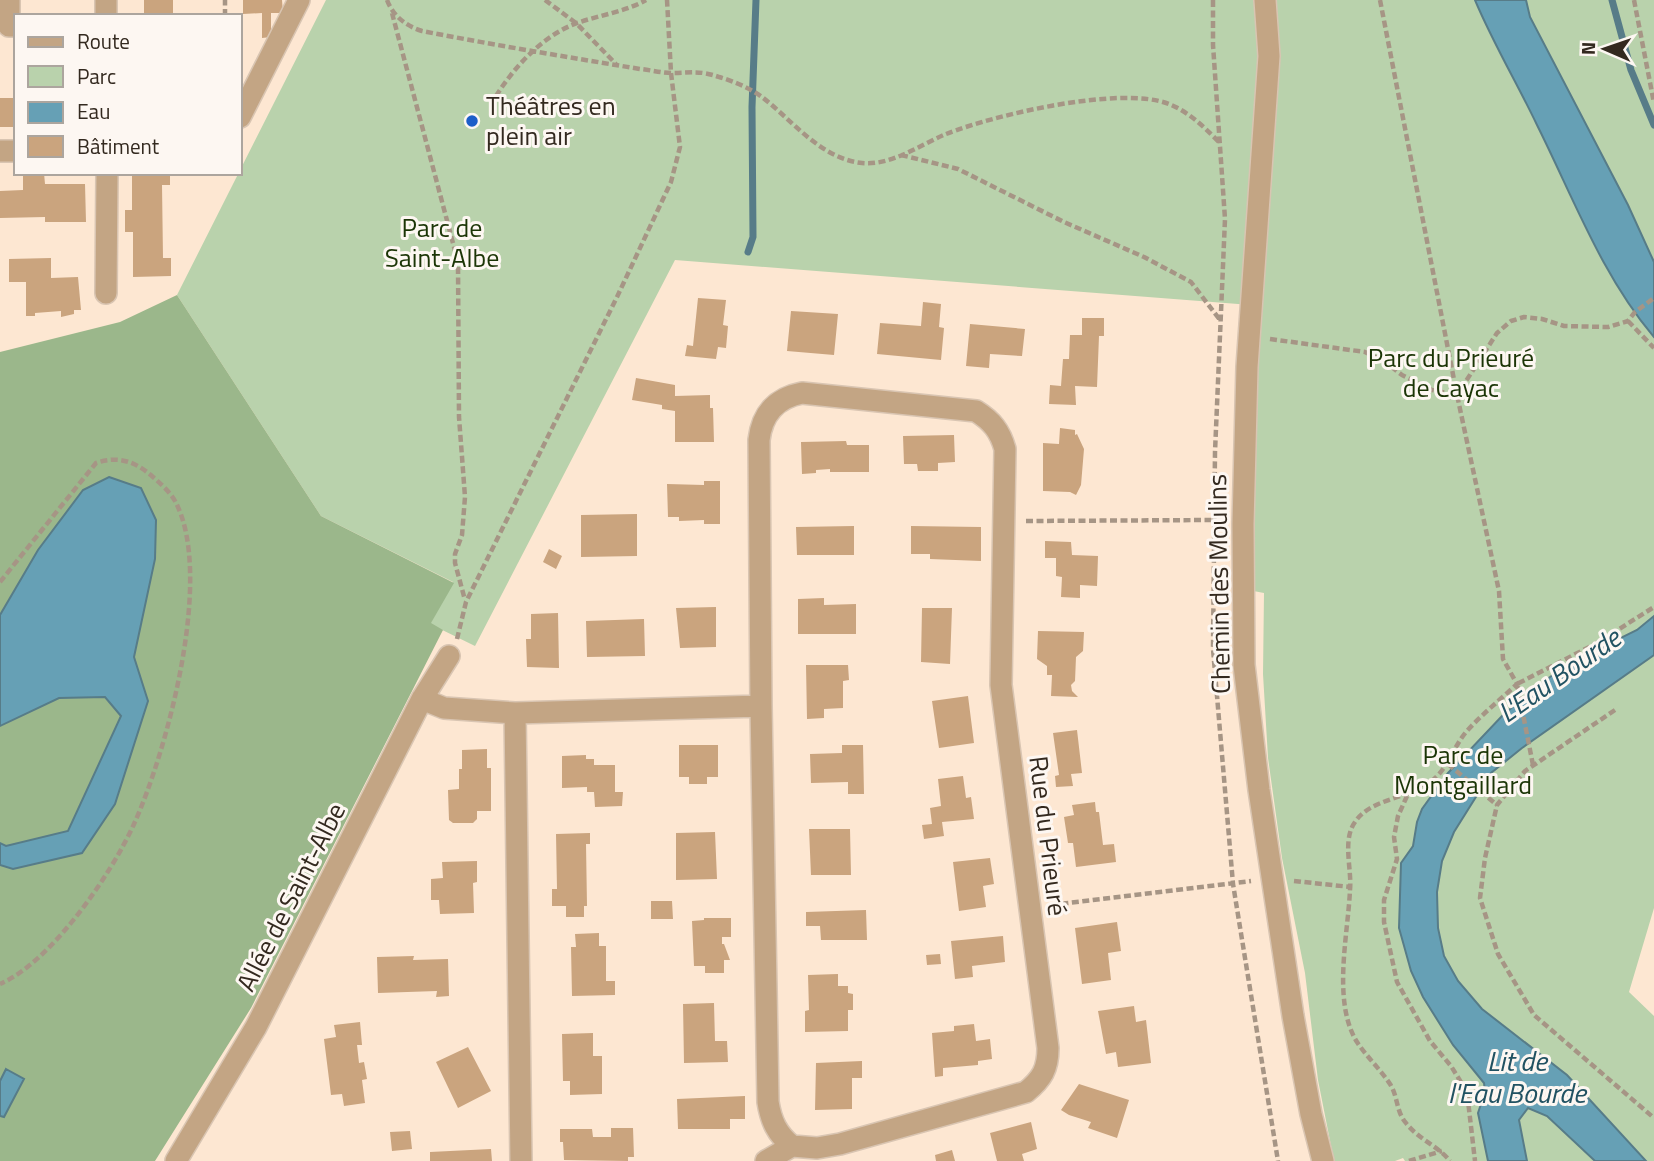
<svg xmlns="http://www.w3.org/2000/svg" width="1654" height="1161" font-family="'Titillium Web',sans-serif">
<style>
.green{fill:#b9d2ac}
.forest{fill:#9bb78b}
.water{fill:#66a0b5;stroke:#577c88;stroke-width:2}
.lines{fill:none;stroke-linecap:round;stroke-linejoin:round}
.stream{stroke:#577c88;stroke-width:7}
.building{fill:#caa47e}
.street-casing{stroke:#d9c5b2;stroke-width:24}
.path{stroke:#a69585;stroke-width:4.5;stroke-dasharray:7 3.5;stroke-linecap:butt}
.street{stroke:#c3a584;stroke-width:21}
.poi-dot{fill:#1d5ec9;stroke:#fdf7f2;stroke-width:2.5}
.labels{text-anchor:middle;stroke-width:6;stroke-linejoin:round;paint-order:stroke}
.poi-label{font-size:26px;fill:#33291f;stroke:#fdf7f2;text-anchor:start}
.park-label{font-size:26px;fill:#1b3506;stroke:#fdf7f2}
.street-label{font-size:26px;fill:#33291f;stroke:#fdf7f2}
.water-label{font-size:28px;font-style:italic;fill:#215262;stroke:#fdf7f2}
</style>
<rect width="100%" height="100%" fill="#fde7d2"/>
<path class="green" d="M326 0H1654V908L1629 992 1654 1016V1161H1405L1403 1158 1395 1161H1334L1318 1080 1305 973 1282 858 1268 758 1263 674 1264 593 1243 589 1251 305 675 260 475 646 430 624 453 582 321 516 177 295Z"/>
<path class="forest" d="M177 295 321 516 454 583 431 623 443 630 251 1008 155 1161H0V865L13 869 82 853 148 702 134 657 155 559 38 550 0 615V352L120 322Z
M105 697 121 716 68 832 6 846 0 843V726L59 698Z"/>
<path class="water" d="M1475 0H1526L1530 17 1628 205 1654 262V337C1602 276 1573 197 1537 125 1517 83 1493 43 1475 0Z
M109 477 141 488 156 520 155 559 134 657 148 701 115 804 82 853 13 869 0 865V843L6 846 68 831 121 716 105 697 59 698 0 726V615L38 550 83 490Z
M1654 616V655L1522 748 1491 773 1454 832 1442 861 1437 892 1438 928 1444 956 1458 981 1482 1009 1567 1075 1646 1161H1595L1547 1116 1528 1108 1519 1120 1527 1161H1488L1478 1113 1485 1092 1484 1083 1453 1045 1423 997 1411 971 1399 928 1401 863 1413 846 1417 822 1422 809 1448 773 1502 716 1532 690 1568 664 1637 630Z
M6 1069 24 1079 4 1117 0 1116V1081Z"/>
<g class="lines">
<path class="stream" d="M1612 0 1631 70 1654 125
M748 252 753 237 752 107 756 0"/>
</g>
<path class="building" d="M144 0H173V16H144Z
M243 0H282L283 13H271V37L262 38V13L243 14Z
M0 98H16V127H0Z
M44 173 45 184H85L86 222H45V217L0 218V191L23 190V174Z
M132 173H170V185H162L163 258H171V276L133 277V232H125V210H132Z
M51 258V278L78 277 81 310H74V314L61 317V311L35 313V316H26V282H9V259Z
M698 298 726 300 723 325 728 326 726 348 718 347 716 359 685 356 687 345 693 346Z
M923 302 941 304 939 327 944 328 941 360 877 354 880 323 921 326Z
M791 311 838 314 834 355 787 351Z
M1082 318H1104V336H1099L1097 387 1075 386 1076 405 1049 404 1050 385 1061 386 1063 359H1069L1070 335H1082Z
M970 324 1025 329 1022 356 990 354 989 368 966 366Z
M636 378 675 385V396L710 395V408H713L714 442H675V411L662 409V405L632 400Z
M1060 428 1075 430V435L1077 434 1084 449 1081 485 1076 495 1070 492 1043 491V443L1059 444Z
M954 435 955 462 938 463V471H918L917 464H904L903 436Z
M846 441 847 445H869V472H830V469L816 470V473L802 474 801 442Z
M704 481H720V524H704V520L679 521V517H668L667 484 704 485Z
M637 514V556L581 557V515Z
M854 526V555H797L796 527Z
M911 526 981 527V561L930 559V554H911Z
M1045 541 1071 542 1072 555 1098 556 1097 586 1080 585V598L1061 597 1062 577 1056 576V558H1045Z
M549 549 562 556 556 569 543 562Z
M824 598V605L856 604V634H798V599Z
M716 607V647L680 648 676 608Z
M922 608H952L950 664 921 662Z
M558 613 559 668 527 667 526 639H531V614Z
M644 619 645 656 587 657 586 621Z
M1038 631 1084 632 1083 651 1076 657 1075 681 1071 685 1072 691 1078 697 1051 696 1052 675H1047V666L1037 659Z
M806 665H848L849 680 843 681V708L824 709V718L807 719Z
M968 696 974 743 939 748 932 701Z
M1077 730 1082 773 1071 774 1073 786 1056 787 1055 776 1059 775 1053 733Z
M679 745H718V777H707V784H689V777H679Z
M842 745H863L864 794H848V782L811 783 810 754 842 753Z
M487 749V768H491V811H477V819L473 823H453L449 820 448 790 459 789V769H462V750Z
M586 755V759H594V765H615V792H623L622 806 595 807 594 792H587V787L562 788V756Z
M963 776 966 798 971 797 974 819 942 822 944 836 924 839 922 825 932 824 930 808 941 806 938 779Z
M1095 802 1096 812H1099L1103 845 1114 844 1116 862 1076 867 1073 843H1068L1064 817 1074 815 1072 805Z
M809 829H850L851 875H811Z
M715 832 717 879 676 880V833Z
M590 833V844H586L587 906H584V917H566V906H552V889H557L556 834Z
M990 858 994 884 983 886 986 907 959 911 953 862Z
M477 861V882L473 883 474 913 440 914 439 900H431V879L443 878 442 862Z
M651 901H672L673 919H651Z
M866 910 867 940H821L820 926H806V912Z
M704 918H731V937H722V944H724L730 960H724V973H705V966H694L692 921 704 920Z
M1117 922 1121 951 1108 953 1111 980 1082 984 1075 928Z
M599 933V946H606V981H615V995L572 996 571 947H576L575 934Z
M1003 936 1005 962 972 966 973 977 955 979 951 941Z
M940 954 941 964 927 965 926 955Z
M414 956 413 960 448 959 449 996 436 997 437 991 378 993 377 957Z
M838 974V986H848V993L853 994V1010H848V1031L805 1032V1011L809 1010 808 975Z
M714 1003 715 1041H727L728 1062 684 1063 683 1004Z
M1134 1006 1136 1022 1146 1020 1151 1063 1118 1067 1116 1052 1106 1054 1098 1011Z
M360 1022 362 1045H357L359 1063 364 1062 367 1079 362 1080 365 1103 344 1106 342 1094 331 1095 324 1039 336 1037 334 1025Z
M974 1024 976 1041 990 1039 992 1059 978 1061V1065L943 1068V1076L935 1077 932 1033 954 1031V1026Z
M593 1033V1056H602V1094L570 1095V1081H563L562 1034Z
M468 1047 491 1091 458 1108 436 1062Z
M862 1061V1078H852V1109L815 1110 816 1063Z
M1079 1084 1129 1100 1117 1138 1088 1128 1091 1122 1069 1115 1061 1110Z
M745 1096V1119H730V1129H678L677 1099Z
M1031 1122 1037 1149 1022 1154 1024 1161H997L990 1133Z
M611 1128H633L634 1157H628V1161L564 1160 563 1142H560V1129H592L593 1137H611Z
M410 1131 412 1149 392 1151 390 1132Z
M491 1149 492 1161H430V1152Z
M952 1150 955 1161H936L935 1155Z"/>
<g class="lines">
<g class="street-casing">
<path id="street" d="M9 0V26H16
M106 0V16
M1265 0 1269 56 1247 367 1243 524 1244 665 1259 790 1293 1016 1311 1114 1323 1161
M240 117 299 0
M0 151H16
M106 293 107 173
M422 699 444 708 515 713 761 706 759 440C762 414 776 398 802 393L976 411C992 421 1000 431 1005 449L1001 685 1048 1048C1048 1069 1042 1079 1026 1092L840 1144 817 1148 792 1146C777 1134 771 1121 768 1102L761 706
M515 713 521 1161
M176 1161 256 1027 422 699 449 656
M766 1161 792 1146"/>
</g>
<path class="path" d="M387 0C393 16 406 26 422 31 494 45 567 57 640 69 651 70 662 73 672 73 691 73 699 70 719 77 733 81 750 88 762 97 792 120 821 159 862 163 891 166 920 145 946 134 994 115 1121 85 1169 104 1189 112 1204 127 1219 142
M545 0 576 23 616 64
M1213 0V45L1225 219 1215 452 1213 649 1233 884 1278 1161
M1380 0 1457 395 1497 333 1511 321 1524 317 1542 319 1564 326 1608 327 1628 321 1635 312 1654 298
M1634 0 1654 103
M392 13 458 262 459 417 465 497 462 535 455 554V563L465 600
M225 16V0
M496 96C515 66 544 34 580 22 601 15 627 11 646 0
M901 155 958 169 1064 222 1144 257 1191 282 1220 320
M1628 321 1654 348
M1270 339 1365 352 1385 362 1402 375 1432 390 1457 395 1499 591 1503 659 1517 684C1500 700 1481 715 1466 732 1452 749 1448 770 1429 783 1406 799 1370 799 1355 822 1342 840 1352 869 1350 890 1348 935 1332 1002 1357 1042 1366 1056 1380 1069 1390 1084 1398 1096 1396 1112 1406 1123 1418 1139 1438 1146 1450 1161
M1026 521 1214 520
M0 582 96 463C119 455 136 462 153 477 161 484 170 492 175 501 215 575 167 751 134 824 111 875 51 962 0 984
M457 639 466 602 617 297 671 182 680 147 671 73 667 0
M1615 710 1525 771 1497 805 1485 858 1480 898 1498 954 1534 1015 1654 1118
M1448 764 1497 805
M1533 765 1517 684 1597 643 1654 607
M1407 796 1398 816 1394 837 1397 859 1384 900V922L1397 982 1430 1041 1451 1066 1467 1092 1475 1161
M1294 881 1351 887
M1051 905 1251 881
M1409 1161 1442 1151"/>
<use href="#street" class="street"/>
</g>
<circle class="poi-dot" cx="472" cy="121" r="7"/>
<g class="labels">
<g class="poi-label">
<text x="486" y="115">Théâtres en<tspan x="486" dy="30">plein air</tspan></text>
</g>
<g class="park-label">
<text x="442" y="237">Parc de<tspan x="442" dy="30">Saint-Albe</tspan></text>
<text x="1451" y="367">Parc du Prieuré<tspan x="1451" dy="30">de Cayac</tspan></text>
<text x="1463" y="764">Parc de<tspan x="1463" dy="30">Montgaillard</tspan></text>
</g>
<g class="street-label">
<text transform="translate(1219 584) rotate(-91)" y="9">Chemin des Moulins</text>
<text transform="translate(1048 836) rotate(83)" y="9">Rue du Prieuré</text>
<text transform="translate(291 897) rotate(-63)" y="9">Allée de Saint-Albe</text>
</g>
<g class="water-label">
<text transform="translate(1559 675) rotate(-35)" y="10">L'Eau Bourde</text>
<text x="1517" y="1071">Lit de<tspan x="1517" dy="32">l'Eau Bourde</tspan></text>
</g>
</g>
<rect x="14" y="14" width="228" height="161" fill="#fdf7f2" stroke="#aca59e" stroke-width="2"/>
<rect x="28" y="37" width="35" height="10" fill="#c3a584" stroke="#aca59e" stroke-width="2"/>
<text x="77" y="49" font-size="21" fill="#33291f">Route</text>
<rect x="28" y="66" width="35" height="21" fill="#b9d2ac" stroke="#aca59e" stroke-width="2"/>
<text x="77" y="84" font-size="21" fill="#33291f">Parc</text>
<rect x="28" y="102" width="35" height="21" fill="#66a0b5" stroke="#aca59e" stroke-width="2"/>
<text x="77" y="119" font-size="21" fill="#33291f">Eau</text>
<rect x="28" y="136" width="35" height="21" fill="#caa47e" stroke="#aca59e" stroke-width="2"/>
<text x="77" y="154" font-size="21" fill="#33291f">Bâtiment</text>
<g transform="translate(1605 49) rotate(272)" stroke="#fdf7f2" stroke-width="5" paint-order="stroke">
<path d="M0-5L12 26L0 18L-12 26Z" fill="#33291f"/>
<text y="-10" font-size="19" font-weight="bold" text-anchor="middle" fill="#33291f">N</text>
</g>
</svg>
